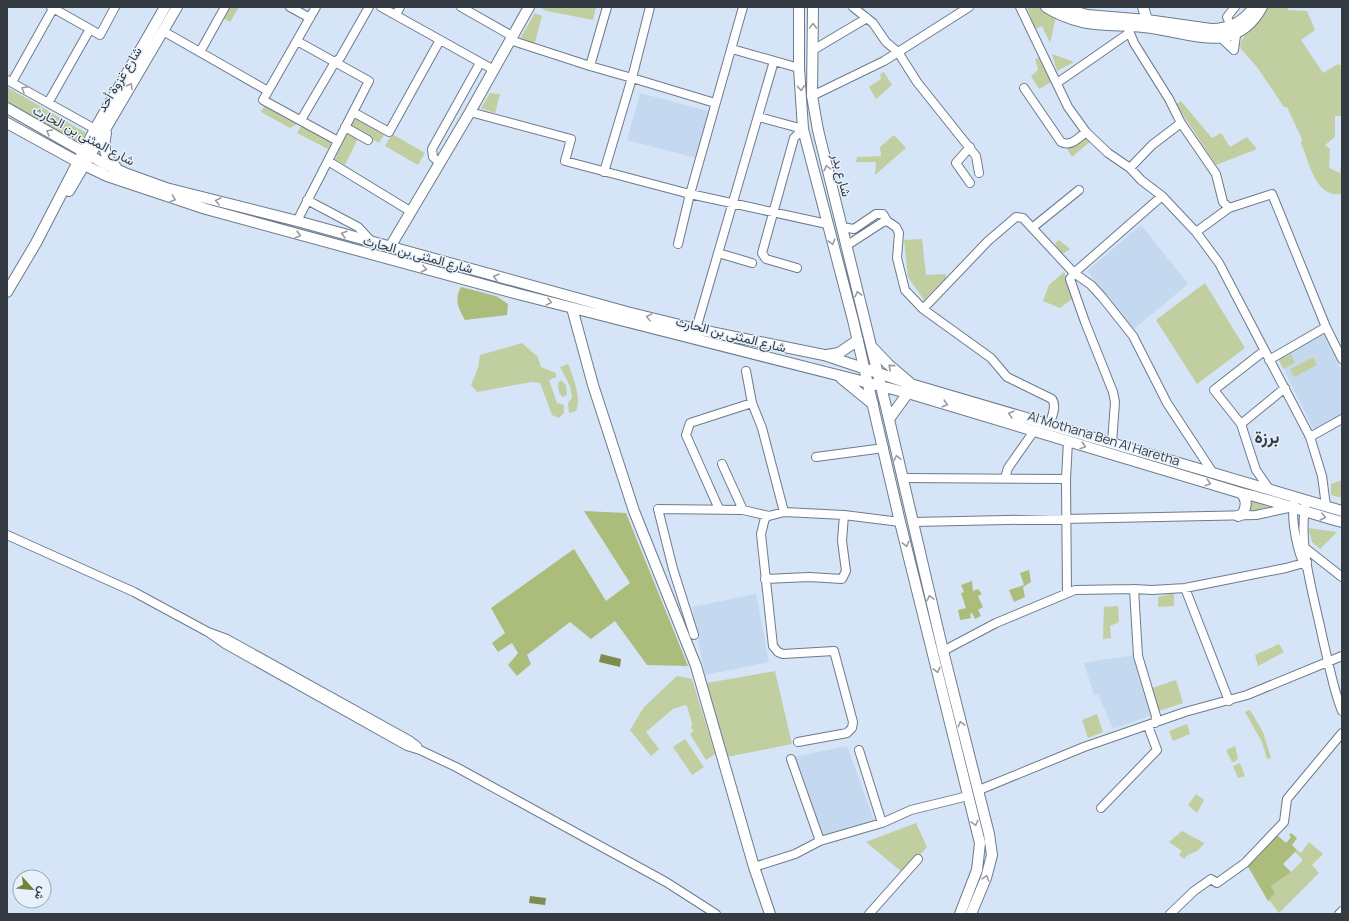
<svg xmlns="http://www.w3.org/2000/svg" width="1349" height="921" font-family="Manrope,Vazirmatn,sans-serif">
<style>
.built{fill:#c4d8f0}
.green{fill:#c1ce9f}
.forest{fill:#acbd7b}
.water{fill:#7e8d4d}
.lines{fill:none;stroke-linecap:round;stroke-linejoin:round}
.minor-casing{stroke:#6d7b8c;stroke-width:10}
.major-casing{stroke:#6d7b8c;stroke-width:12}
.minor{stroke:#fff;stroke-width:8}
.major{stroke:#fff;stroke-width:10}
.oneway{stroke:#9a9ca0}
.labels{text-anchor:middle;stroke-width:3;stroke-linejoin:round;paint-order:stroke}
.street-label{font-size:13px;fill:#343a41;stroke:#e7f1fc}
.district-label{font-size:17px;font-weight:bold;fill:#343a41;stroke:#e7f1fc}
</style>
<rect width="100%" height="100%" fill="#d5e4f7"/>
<path class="built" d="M640 93 708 111 696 158 627 140Z
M1141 225 1188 284 1133 330 1087 271Z
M1323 333 1342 372V416L1314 430 1277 356Z
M756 594 769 662 705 675 692 607Z
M1133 655 1152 715 1113 729 1098 694 1094 695 1084 663Z
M847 746 874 820 822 837 793 757Z"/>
<path class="green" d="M226 7H239L230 22 221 17Z
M539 7H596L593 20 547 11Z
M1027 7H1040L1056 17 1050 43 1042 26 1035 29Z
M1265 7H1288V10L1307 11 1315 30 1301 40 1323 73 1338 64 1342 66V116H1335V137L1325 145 1330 149 1329 168 1340 173 1342 155 1341 194C1315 198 1309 161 1301 143L1302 139 1287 107H1284L1257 67 1241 49 1240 44 1243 38Z
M535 13 542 16 534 46 518 42Z
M1052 54 1074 62 1057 71Z
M1042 57 1053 81 1039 89 1031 76 1038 70 1035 59Z
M884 72 892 85 876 99 869 87 881 79 880 74Z
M7 87 86 133 82 140H74L7 102Z
M490 93 500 94 495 113 481 108Z
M1181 101 1212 138 1221 133 1230 147 1247 137 1257 149 1216 165 1176 104Z
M266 103 301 122 290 128 261 112Z
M356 117 385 133 379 143 350 127Z
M302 125 331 140 332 142 328 149 297 133Z
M348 132 358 138 345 165 335 159Z
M1084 132 1091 141 1072 157 1066 147Z
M392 134 425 153 418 165 385 146Z
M894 135 906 148 875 175 876 162H856L857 157 881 156 880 147Z
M922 239 926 275 946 274V278L924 300 908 277 904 240Z
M1059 240 1070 249 1061 255 1055 243Z
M1064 272 1076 296 1060 308 1043 301 1049 285Z
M1205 283 1245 348 1197 384 1156 320Z
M522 343 538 357 541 367 556 373V377L549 380 557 403 564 405V413L559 418 552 415 540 383 532 382 477 392 471 385 478 368 480 355Z
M1291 354 1295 363 1283 369 1279 360Z
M1313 357 1317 365 1294 377 1290 369Z
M568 364C573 376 582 399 576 411L569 413 568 403 572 398 570 386 560 367Z
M561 380 566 385 567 395 563 397 559 393 558 383Z
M1342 480V498L1331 495V484Z
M1247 498 1273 509 1245 514Z
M1308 528 1337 532 1320 549 1312 542Z
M1174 593V606L1158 607V597Z
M1118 606 1119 622 1110 626 1111 638 1103 639 1104 607Z
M1279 644 1284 652 1258 666 1255 655Z
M775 671 792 744 727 757 707 683Z
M677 676 692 679 715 754 706 760 690 734 694 730 691 728 692 723 687 706 685 705 673 709 646 732 659 749 651 756 630 730 644 707Z
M1176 680 1183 703 1159 711 1152 688Z
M1250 710 1263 732 1271 758 1267 759 1262 742 1245 712Z
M1097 714 1103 732 1088 738 1082 720Z
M1187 724 1190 734 1173 741 1169 731Z
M685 739 704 767 692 775 673 747Z
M1235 746 1238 758 1235 762H1232L1226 750Z
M1240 763 1245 776 1238 778 1233 766Z
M1196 794 1204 800 1197 813 1188 805Z
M916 823 927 847 903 873 866 842Z
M1182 831 1204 843C1196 856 1191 850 1184 859L1179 855 1182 851 1169 842Z
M1309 842 1323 854 1312 865 1319 873 1279 913 1270 901H1268L1275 893 1271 886 1291 872 1303 860 1295 852 1297 850 1301 853Z"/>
<path class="forest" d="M461 287 496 296 508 304 507 315 465 320C458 308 454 299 461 287Z
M584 511 626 513 688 666 647 665 615 621 591 639 570 622 527 655 531 664 517 676 508 665 518 653 512 643 498 652 492 643 505 633 491 608 574 549 606 601 630 583Z
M1029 570 1031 582 1023 587 1025 597 1014 602 1009 590 1024 585 1020 573Z
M972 581 973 591 978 589 982 594 978 596 983 607 978 610 981 616 975 619 972 613 970 614 971 618 960 620 958 610 966 608 961 593 964 592 961 585Z
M1291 833 1297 838 1292 845 1297 850 1283 864 1291 872 1271 886 1275 893 1268 901 1247 865 1277 835 1286 843 1291 837 1289 835Z"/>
<path class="water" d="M601 654 621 659 620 667 599 662Z
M530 896 546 898 545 905 529 903Z"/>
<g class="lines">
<g class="minor-casing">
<path id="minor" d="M51 7 90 29
M290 7 310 18
M316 7 263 100 338 141
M381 7 494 70
M461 7 512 36
M607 7 590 66 632 78 650 7
M743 7 690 194 827 224
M853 7 873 23 886 42 898 52 917 82 976 156 979 173
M1020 7 1068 107 1086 132 1108 153 1130 168 1141 180 1162 196 1196 232 1219 263 1310 437 1322 476 1326 506
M396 15 400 7
M1127 26 1134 43 1169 99 1181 123 1216 174 1223 202 1229 208 1272 194 1326 327 1342 359
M1231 26 1227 17 1235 7
M163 31 268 91
M1218 35 1234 50 1237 28
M510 40 590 66
M732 49 799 68
M813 50 867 18
M200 52 225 7
M7 80 95 129
M12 82 54 7
M1057 83 1129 33
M1024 88 1061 142C1071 147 1078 138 1086 132
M812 96 884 61 969 7
M48 103 90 29 100 35 115 7
M353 112 389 132 440 40
M470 112 571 139 565 161 690 194 678 244
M759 117 803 129 794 138 762 253 766 259 797 268
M301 120 335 62 340 58 369 7
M345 127 368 140
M970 147 956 163 970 183
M328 161 410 211
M440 163 433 157 432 149 480 63
M1130 168 1152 145 1181 123
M604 172 632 78 715 103
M307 200 358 227 372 242
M297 221 369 81 297 41
M841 227 854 229 876 214H883L887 221 896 227 899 233 897 258 905 290 923 309 988 241 1016 217 1023 218 1074 273 1162 196
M1032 228 1079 190
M1196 232 1229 208
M846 246 883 222 887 221
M718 253 752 263
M923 309 991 358 1007 377 1052 399C1057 406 1052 417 1049 425
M696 329 774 61
M1269 360 1326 327
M746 371 752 403
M1241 424 1214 390 1264 351
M1310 437 1342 419
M1112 443 1115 402 1113 392 1085 322 1070 279 1074 273 1091 285 1102 297 1133 336 1167 403 1213 473
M816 457 884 448
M722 464 743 510
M902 478 1066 479
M1005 478 1008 468 1034 431
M1270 490 1256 470 1241 424 1285 388
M1306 501C1297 546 1314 595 1323 640 1329 664 1333 689 1342 711
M1294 503C1291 518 1297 554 1306 567
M719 509 686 435 690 423 752 403 762 428 784 512
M769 516 765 518 761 534 773 646 778 652 783 654 834 651 853 722 852 728 847 733 798 742
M913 522 1256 515 1293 507
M7 535 134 592 208 632 227 639 409 740 417 746
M1305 548 1342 577
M765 579 809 577 842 579 846 571 842 541 844 515
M1185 588 1229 701
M1134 589 1138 656 1156 716 1155 723
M1067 592 1066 479 1068 441
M208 632 225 644 407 746 420 750 456 767 666 882 716 914
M694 635 673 569 658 509 743 510 769 516 784 512 844 515 900 522
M943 651 996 623 1075 590 1134 589 1152 590 1185 588 1286 568 1307 562
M859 750 882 823
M791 759 820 841
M979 790 1084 747 1185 712 1247 695 1342 656
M1101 808 1157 750 1148 726
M754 867 795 854 820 841 882 823 911 810 968 796
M869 914 918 859
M1170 914 1194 891 1211 879 1217 883 1245 863 1284 822 1287 799 1342 733
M1339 914 1342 911"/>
</g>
<g class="major-casing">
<path id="major" d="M799 7V68L803 129 853 320 900 522 980 843 977 870 960 914
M813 7 812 96 818 130 887 411 943 651 989 834 992 855 986 878 971 914
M1046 7C1057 14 1070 19 1082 22 1102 26 1123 25 1143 27 1167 29 1202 41 1225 37 1242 33 1254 22 1262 7
M1060 7 1087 15 1147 20 1211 29C1230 29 1243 22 1254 7
M1143 7 1147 20
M7 108 103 163 127 174 166 188 297 221 627 312 696 329 824 355 914 385 1342 511
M7 123 78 162 107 176 206 209 518 294 908 393 1241 493C1276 501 1308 513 1342 522
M106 133C103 148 104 157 116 167
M69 191 177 7
M390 247 470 112 529 7
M7 292 36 243 95 129 165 7
M572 308 593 385 634 511 696 666 754 867 770 914
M871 346 888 364 909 382
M827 355 839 353 858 340
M841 378 873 404
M889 419 908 393
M1238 516 1243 514C1246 506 1248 500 1241 493"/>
</g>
<use href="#minor" class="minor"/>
<use href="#major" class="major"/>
</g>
<defs><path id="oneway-chevron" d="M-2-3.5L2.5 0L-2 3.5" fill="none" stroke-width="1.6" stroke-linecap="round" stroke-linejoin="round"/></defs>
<g class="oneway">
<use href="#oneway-chevron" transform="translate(813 26) rotate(-89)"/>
<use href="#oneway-chevron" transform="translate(130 86) rotate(-59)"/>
<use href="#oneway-chevron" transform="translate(801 88) rotate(86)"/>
<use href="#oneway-chevron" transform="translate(24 89) rotate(-150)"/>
<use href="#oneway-chevron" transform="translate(49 132) rotate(-150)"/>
<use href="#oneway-chevron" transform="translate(827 168) rotate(-104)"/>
<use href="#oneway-chevron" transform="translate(173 199) rotate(19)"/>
<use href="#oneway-chevron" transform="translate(218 201) rotate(-166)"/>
<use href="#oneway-chevron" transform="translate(344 234) rotate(-164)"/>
<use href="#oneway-chevron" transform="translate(298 235) rotate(16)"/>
<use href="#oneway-chevron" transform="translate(832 242) rotate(75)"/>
<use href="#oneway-chevron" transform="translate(424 269) rotate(14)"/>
<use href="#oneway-chevron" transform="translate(496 277) rotate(-164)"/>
<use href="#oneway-chevron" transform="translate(858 294) rotate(-104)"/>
<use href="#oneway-chevron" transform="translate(549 302) rotate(14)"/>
<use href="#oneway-chevron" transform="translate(649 317) rotate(-166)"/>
<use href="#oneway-chevron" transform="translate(891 367) rotate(-139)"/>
<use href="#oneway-chevron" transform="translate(945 404) rotate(17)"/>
<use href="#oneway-chevron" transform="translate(1011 414) rotate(-164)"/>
<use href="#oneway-chevron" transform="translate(1083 446) rotate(17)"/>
<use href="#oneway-chevron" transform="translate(897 458) rotate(-103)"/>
<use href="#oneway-chevron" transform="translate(1208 483) rotate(17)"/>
<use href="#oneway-chevron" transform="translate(1323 517) rotate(14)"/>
<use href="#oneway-chevron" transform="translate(906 544) rotate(76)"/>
<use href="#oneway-chevron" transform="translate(930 598) rotate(-103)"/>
<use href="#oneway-chevron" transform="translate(937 670) rotate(76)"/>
<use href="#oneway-chevron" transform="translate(961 724) rotate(-104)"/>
<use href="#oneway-chevron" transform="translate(975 823) rotate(76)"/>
<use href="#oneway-chevron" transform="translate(986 878) rotate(-72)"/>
</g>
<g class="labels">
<g class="street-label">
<text transform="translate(119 79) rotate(-59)" y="5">شارع غزوة أحد</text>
<text transform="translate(84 135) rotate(28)" y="5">شارع المثنى بن الحارث</text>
<text transform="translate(842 175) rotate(76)" y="5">شارع بدر</text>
<text transform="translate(418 254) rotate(15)" y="5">شارع المثنى بن الحارث</text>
<text transform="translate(731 334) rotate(14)" y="5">شارع المثنى بن الحارث</text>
<text transform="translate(1104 438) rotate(17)" y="5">Al Mothana Ben Al Haretha</text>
</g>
<g class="district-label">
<text x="1267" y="443">برزة</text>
</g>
</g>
<rect width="1349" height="921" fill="none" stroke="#343a41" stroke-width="16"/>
<g transform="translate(32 889) rotate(117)"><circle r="19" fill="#e7f1fc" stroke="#9fa8b1"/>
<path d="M0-3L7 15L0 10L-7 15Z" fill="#728434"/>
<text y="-6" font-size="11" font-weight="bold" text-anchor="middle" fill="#343a41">ش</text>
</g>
</svg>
